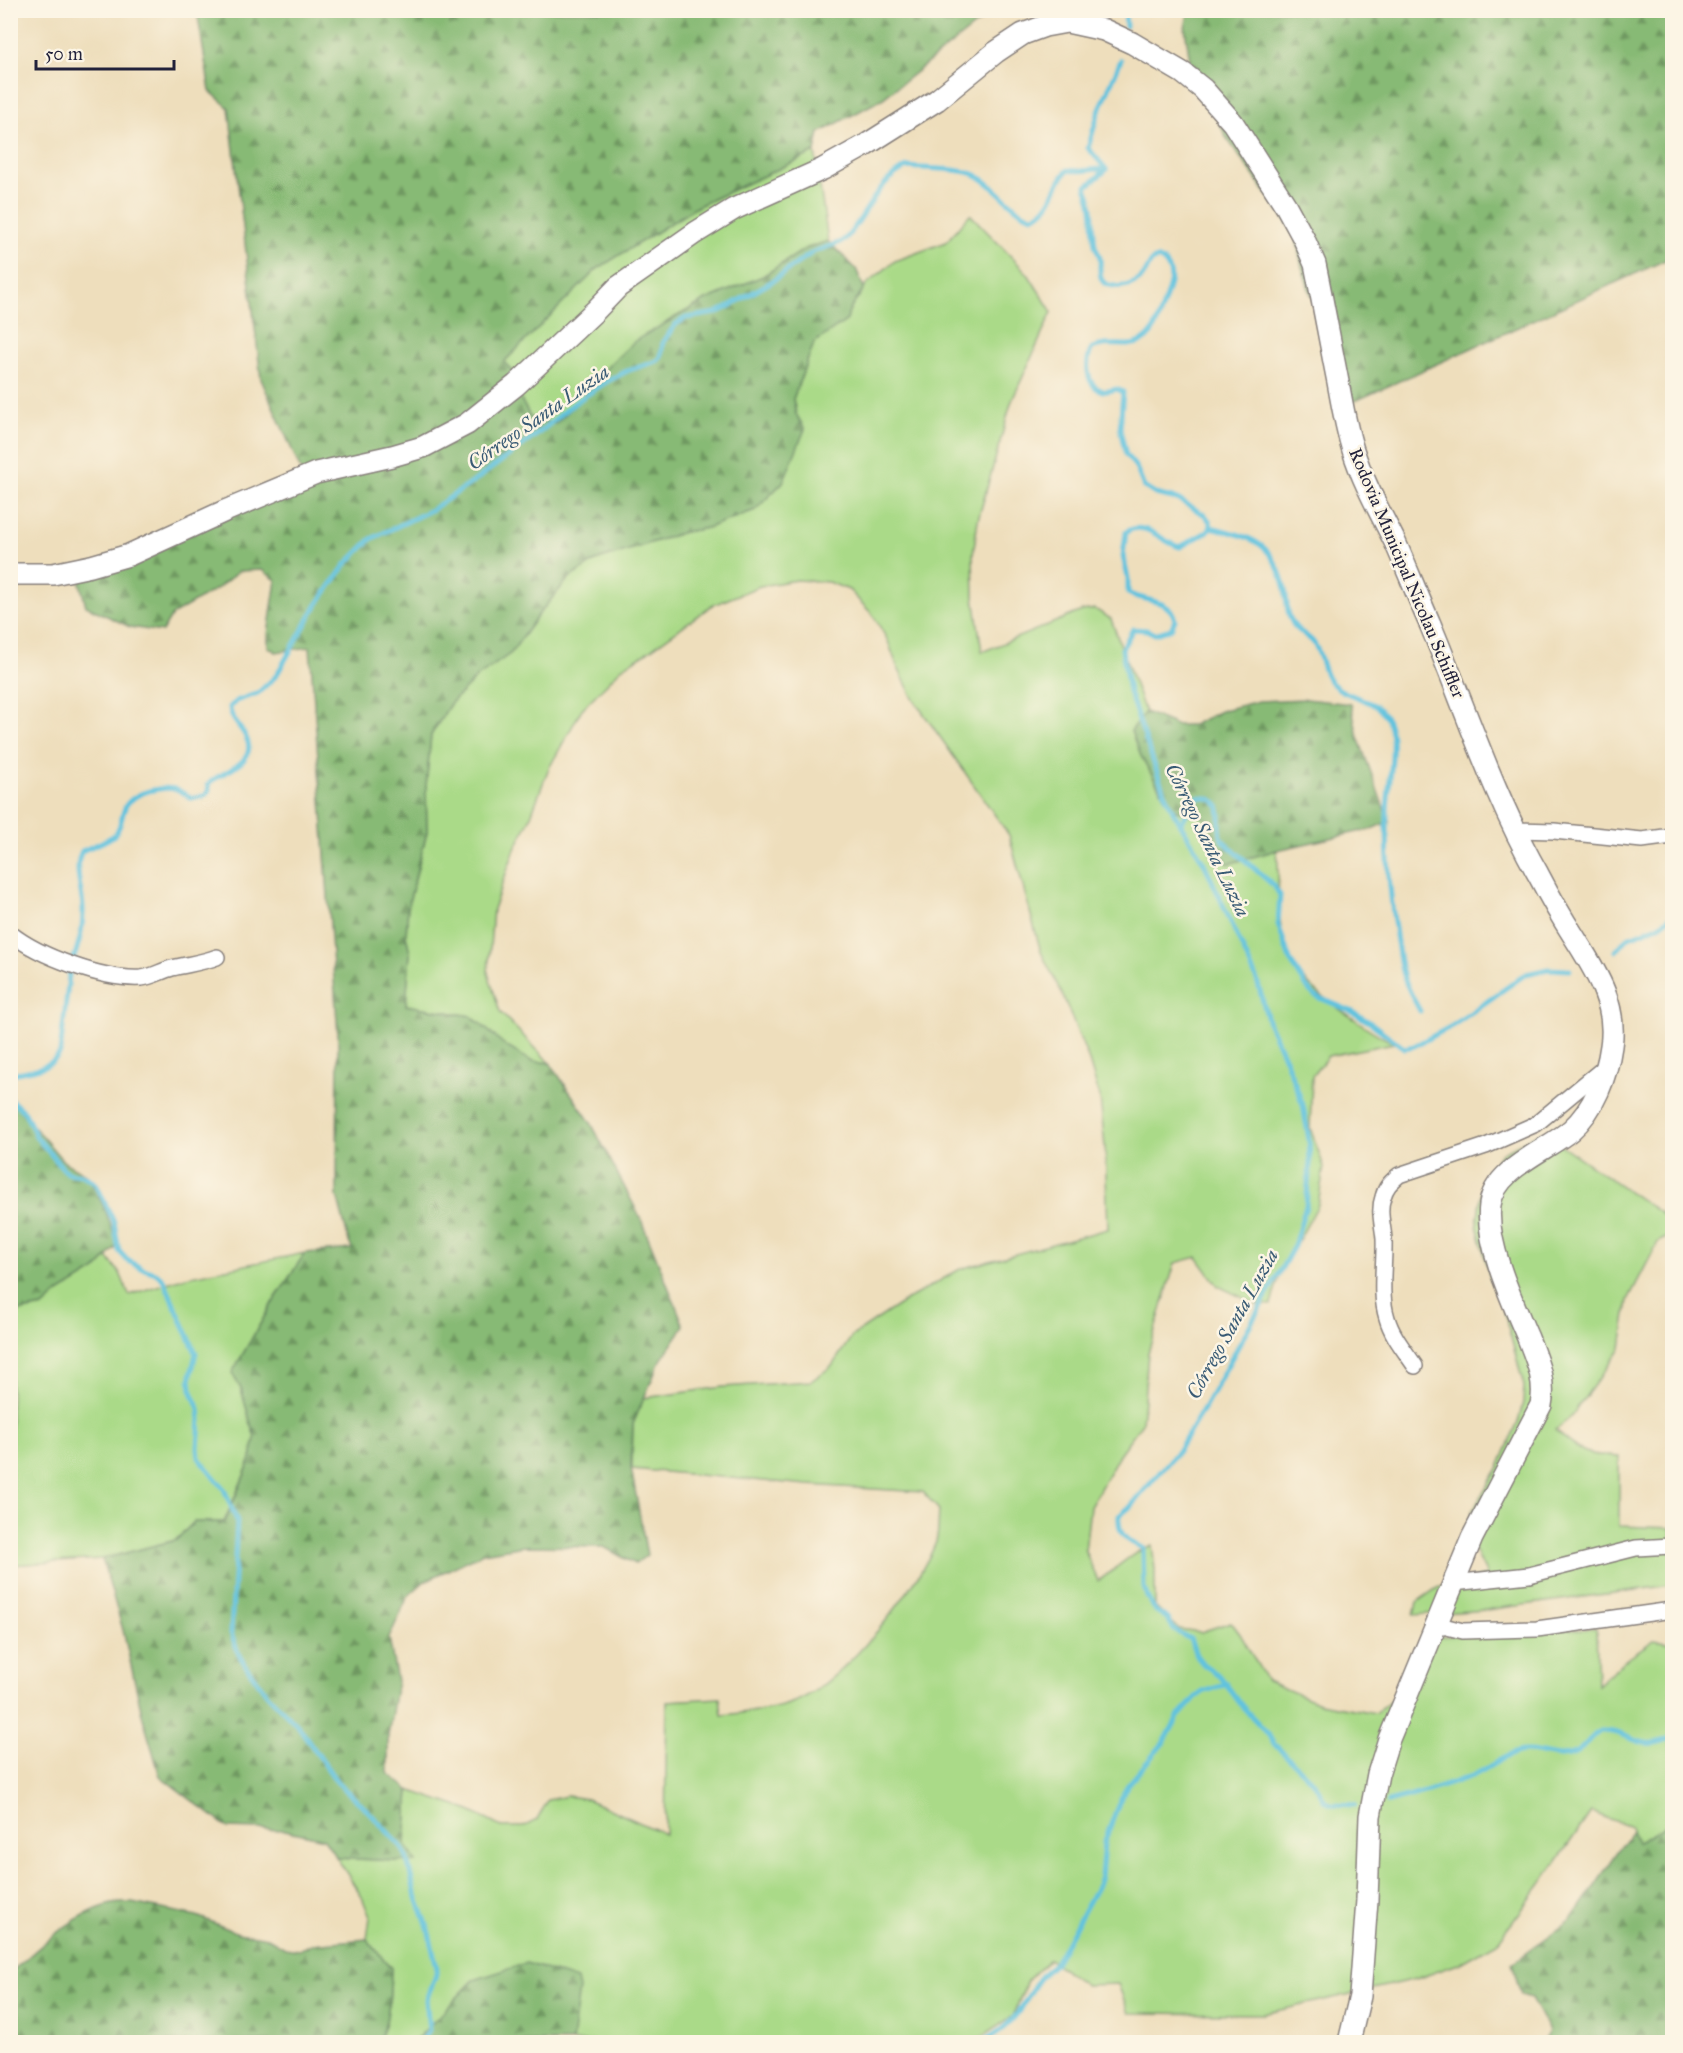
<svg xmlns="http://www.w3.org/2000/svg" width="1683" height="2053" font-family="'IM FELL Great Primer',serif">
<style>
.green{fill:#aada88;stroke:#667e62;stroke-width:1.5}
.forest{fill:url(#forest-firs);stroke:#546e58;stroke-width:1.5}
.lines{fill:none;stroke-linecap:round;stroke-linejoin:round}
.stream{stroke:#60c2de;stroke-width:5}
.street-casing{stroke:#88807c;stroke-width:18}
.secondary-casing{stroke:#88807c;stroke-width:24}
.street{stroke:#fff;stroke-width:15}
.secondary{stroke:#fff;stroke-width:21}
.labels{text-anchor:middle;stroke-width:5;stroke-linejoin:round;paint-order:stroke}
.street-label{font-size:18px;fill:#22223b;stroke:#fcf5e5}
.water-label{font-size:20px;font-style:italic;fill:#385a74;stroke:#fcf5e5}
</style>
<defs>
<pattern id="forest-firs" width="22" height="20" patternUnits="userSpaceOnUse" patternTransform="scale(1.5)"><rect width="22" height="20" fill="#87ba74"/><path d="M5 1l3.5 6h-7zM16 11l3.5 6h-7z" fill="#6e9760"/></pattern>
</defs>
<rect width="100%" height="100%" fill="#fcf5e5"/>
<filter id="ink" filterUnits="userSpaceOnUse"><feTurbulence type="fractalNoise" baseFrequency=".0167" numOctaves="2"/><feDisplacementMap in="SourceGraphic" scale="12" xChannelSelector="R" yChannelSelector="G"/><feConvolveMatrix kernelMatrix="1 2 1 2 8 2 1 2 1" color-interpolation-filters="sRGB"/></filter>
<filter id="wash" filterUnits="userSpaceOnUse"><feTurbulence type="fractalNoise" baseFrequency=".008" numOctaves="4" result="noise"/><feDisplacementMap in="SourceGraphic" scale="24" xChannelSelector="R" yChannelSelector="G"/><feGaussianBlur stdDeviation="1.35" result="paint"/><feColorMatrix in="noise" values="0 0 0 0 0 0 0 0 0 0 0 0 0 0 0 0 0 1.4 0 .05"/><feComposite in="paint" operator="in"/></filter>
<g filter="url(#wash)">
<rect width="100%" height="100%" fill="#eedebc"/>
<path class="green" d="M815 152 828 241 805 249 763 276 706 300 670 320 611 363 572 408 555 424 531 418 520 398 516 375 504 362 597 269 698 206Z
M970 214 1028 274 1052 312 1011 403 978 520 973 555 974 597 982 652 1082 611 1095 609 1111 619 1145 712 1131 731 1141 756 1171 808 1210 820 1214 842 1228 864 1277 850C1280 880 1276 912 1284 942 1294 979 1324 999 1354 1019 1367 1028 1380 1037 1394 1043L1328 1056 1312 1076 1310 1128 1324 1167 1318 1205 1279 1276 1271 1305 1256 1304 1218 1286 1197 1257 1175 1263 1148 1353 1142 1423 1120 1453 1090 1507 1085 1551 1098 1581C1116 1569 1131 1553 1152 1545L1155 1569V1606L1179 1629 1201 1632 1231 1622 1240 1634 1267 1681 1319 1703 1376 1713 1404 1690 1421 1638 1540 1629H1596L1598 1685 1629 1657 1654 1640 1672 1643V1822L1636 1844 1631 1827 1591 1812 1541 1884 1497 1943 1461 1963 1416 1979 1263 2014 1129 2013 1118 1984 1084 1985 1049 1959 1027 1981 1013 2016 974 2042H572L573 2029 474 1980 414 2042H378C390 2021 390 1993 391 1968L367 1939 370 1917 362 1897 337 1858 415 1862 405 1842 409 1790 470 1811 501 1827H523L537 1820 548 1800 567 1796 587 1799 665 1834 667 1701 720 1698 722 1715C749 1712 774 1711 799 1700 844 1680 918 1588 936 1542 939 1532 938 1520 939 1510L923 1492 808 1485 632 1469 633 1424 644 1398 723 1387 811 1381 832 1366 852 1336 905 1301 960 1269 1108 1229 1105 1147 1100 1098 1088 1058 1063 996 1041 952 1009 835 914 700 897 666 888 641 873 615 849 590 828 582 797 580 760 586 711 606 643 655 624 666 582 709 548 770 529 821 515 849 493 909 488 973 500 1012 550 1063 531 1061 507 1047 471 1016 406 1005 410 953 406 935 408 906 427 832 426 786 431 735 450 704 476 678 511 653 538 615 569 578 595 561 684 532 707 528 755 510 783 482 796 414 793 399 814 343 847 320 849 311 868 283 895 261 946 242Z
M1542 1132 1672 1221V1235L1658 1242 1628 1300 1621 1348 1570 1418 1555 1430C1582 1453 1584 1455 1619 1457V1526L1672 1528V1585L1486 1610 1414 1615 1417 1602 1437 1588 1487 1575 1467 1534 1471 1513 1499 1467 1519 1419 1523 1402 1524 1386 1506 1319 1491 1281 1477 1225 1482 1184 1501 1153Z
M305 1253 270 1307 232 1373 241 1389 255 1438 251 1459 224 1522H194L176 1540 102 1559 11 1565V1313L43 1307 57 1294 96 1270 107 1257 120 1273 129 1295 186 1277Z"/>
<path class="forest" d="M1189 10 1672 11V257L1340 408 1321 318 1310 292 1302 267 1295 234 1226 137 1190 61 1185 28Z
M197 11H993L882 99 819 133 815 152 698 206 597 269 504 362 516 375 520 398 531 418 555 424 572 408 611 363 636 340 706 300 763 276 805 249 828 241 856 269 864 288 849 311 847 320 814 343 793 399 796 414 805 429 783 482 755 510 707 528 684 532 595 561 569 578 538 615 511 653 476 678 450 704 431 735 426 786 427 832 408 906 406 935 410 953 406 1005 471 1016 507 1047 531 1061 550 1063 591 1123 640 1217 684 1326 659 1363 633 1424 631 1468 647 1555 635 1564 604 1547 524 1546 483 1553 425 1581 408 1596 389 1638 397 1681 388 1736V1773L409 1790 405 1842 416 1862 337 1858 324 1839 285 1830 228 1828 160 1776 143 1718 123 1630 102 1559 176 1540 194 1522H225L251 1459 255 1438 241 1389 232 1373 270 1307 305 1253 352 1249 349 1242 337 1196 338 1035 310 647 276 652 268 647V634L276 580 262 570 239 571 218 588 172 615 162 632 130 627 86 606 77 572 302 473 261 379 229 108 210 91Z
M1306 699 1351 704 1358 737 1389 822 1371 829 1277 850 1228 864 1214 842 1210 820 1171 808 1141 756 1131 731 1145 712 1176 725H1192L1223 710 1259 701Z
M11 1100 64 1162 87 1175 105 1209 118 1245 96 1270 57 1294 43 1307 11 1313Z
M1672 1822V2042H1543L1549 2031 1531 1998 1521 1995 1512 1963 1571 1920 1632 1831 1637 1843Z
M132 1903 197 1916 238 1933 268 1938 285 1948 299 1950 312 1944 367 1939 391 1968C390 1993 390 2021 378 2042H11V1972C40 1947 70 1916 108 1905 116 1902 124 1903 132 1903Z
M527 1963 577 1980 579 1988 572 2042H414L474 1980Z"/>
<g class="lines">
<path class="stream" d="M1125 10 1126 26
M1106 169 1088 148 1098 114 1121 60
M1106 170 1086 187C1095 207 1092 225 1095 245 1096 250 1099 253 1100 258 1101 265 1098 273 1102 280 1104 285 1109 285 1114 286 1124 288 1140 283 1145 273 1148 269 1148 265 1152 261 1158 255 1166 262 1169 269 1174 278 1167 291 1165 300 1158 320 1154 344 1128 345 1113 345 1107 343 1092 348 1085 361 1085 386 1103 391 1107 392 1113 390 1117 389L1123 392 1120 429 1126 455 1136 467 1144 487 1155 494 1177 499 1205 515 1210 522 1211 527
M1211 527 1207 532 1180 547C1162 543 1146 519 1126 532L1123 556 1128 578V593C1143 602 1171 598 1175 620L1171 629 1155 634 1147 630 1133 629 1122 649 1129 692 1164 792 1174 813 1204 863 1257 980 1269 1024 1286 1061 1303 1105 1309 1140 1310 1164 1306 1206 1294 1246 1205 1406 1178 1451 1131 1506 1119 1516C1118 1535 1126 1541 1143 1548L1144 1587 1147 1597 1156 1611 1168 1619 1174 1630 1190 1639 1196 1655 1203 1664 1220 1676 1242 1706 1268 1734 1273 1743 1315 1784 1325 1802 1331 1804 1355 1805
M1211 527C1253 538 1273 541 1285 589 1287 599 1286 610 1291 620 1295 631 1306 634 1313 642 1322 653 1321 669 1329 680 1349 705 1388 692 1392 738 1394 761 1388 787 1387 810 1386 855 1390 898 1397 942 1399 954 1400 967 1404 978 1408 989 1414 1000 1420 1011
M1181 824 1191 805 1198 797C1231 798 1215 821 1222 840L1272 884 1280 895 1278 924 1290 960 1308 989 1315 996 1351 1011 1371 1023 1404 1048 1414 1046 1452 1026 1526 974 1548 969 1570 970
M1616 951 1627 938 1658 926 1672 916
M10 1074C27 1071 51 1069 60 1053L70 967C78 949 84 927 83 907 82 890 73 867 82 851 91 846 109 841 115 834 123 825 121 812 127 804 136 792 161 786 175 789 181 791 186 795 191 798L204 796 209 791 208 785 211 781C234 767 264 758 240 728 235 721 230 716 230 707L236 701 258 693 276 676 316 606 346 564 371 539 431 510 473 482 535 436 576 402 608 381 627 371 657 361 661 357 663 342 676 324 686 318 716 313 726 308 771 282 813 252 841 242 847 237C866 215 879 179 907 167 924 169 963 168 976 175 997 186 1010 209 1032 217 1055 209 1053 183 1068 170 1081 173 1093 168 1106 169
M10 1099 25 1113 37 1138 67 1173 82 1175 91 1180 97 1186 114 1222 119 1251 127 1260 141 1268 156 1273 163 1279 196 1353 190 1380 191 1389 199 1409 200 1419 198 1448 199 1458 224 1489 237 1521 231 1633 239 1655 248 1669 267 1694 299 1727 337 1782 367 1810 400 1845 406 1855 415 1893 427 1924 437 1968 435 1978 426 1999 429 2030 422 2042
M1388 1802C1417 1795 1445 1786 1472 1776 1488 1769 1501 1757 1518 1752 1536 1747 1555 1761 1573 1754 1585 1749 1590 1737 1600 1731 1630 1729 1638 1755 1672 1737
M982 2042C998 2033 1011 2024 1021 2008 1032 1991 1038 1976 1055 1963L1097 1887 1101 1877 1104 1843 1120 1800 1127 1786 1165 1741 1178 1717 1196 1697 1203 1692 1227 1684"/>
</g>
</g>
<g filter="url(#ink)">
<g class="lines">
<g class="street-casing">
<path id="street" d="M1516 830 1554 831 1642 840 1672 836
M10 933C40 957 104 980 141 978 152 977 161 971 172 968 188 964 202 963 217 957
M1415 1366C1405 1351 1392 1336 1387 1318 1379 1293 1385 1264 1384 1239 1383 1225 1378 1211 1383 1197 1386 1186 1391 1182 1399 1175L1486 1146 1536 1124 1605 1067
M1453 1583 1529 1575 1636 1548 1672 1546
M1435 1624 1463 1631 1537 1629 1672 1610"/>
</g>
<g class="secondary-casing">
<path id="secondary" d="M10 574H53L91 566 129 555 225 511 316 473 392 456 423 447 467 424 516 385 595 311 618 287 695 233 734 209 823 169 866 145 937 100 996 52 1023 34 1045 26 1067 22 1104 30 1132 43 1183 73 1203 89 1233 123 1286 206 1304 239 1315 264C1323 303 1330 342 1338 382 1342 404 1346 428 1353 450 1363 482 1380 512 1395 542 1407 569 1418 597 1430 624 1465 707 1493 795 1538 874 1549 895 1560 915 1573 935 1594 969 1618 1003 1611 1046 1607 1075 1594 1110 1571 1130 1546 1151 1494 1169 1490 1205 1485 1243 1513 1303 1528 1338 1537 1361 1546 1381 1541 1405L1472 1538 1389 1739 1378 1774 1370 1816 1367 1900 1360 1996 1349 2042"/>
</g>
<use href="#street" class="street"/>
<use href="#secondary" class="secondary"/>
</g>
</g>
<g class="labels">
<g class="street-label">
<text transform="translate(1407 573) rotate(67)" y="6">Rodovia Municipal Nicolau Schiffler</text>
</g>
<g class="water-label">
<text transform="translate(538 417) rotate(-35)" y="7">Córrego Santa Luzia</text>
<text transform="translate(1208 840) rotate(64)" y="7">Córrego Santa Luzia</text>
<text transform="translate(1232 1324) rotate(-61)" y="7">Córrego Santa Luzia</text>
</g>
</g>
<rect width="1683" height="2053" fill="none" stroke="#fcf5e5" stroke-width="36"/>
<path d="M36 60v9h138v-9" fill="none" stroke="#22223b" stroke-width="3"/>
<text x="45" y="60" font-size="18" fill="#22223b" stroke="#fcf5e5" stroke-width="4.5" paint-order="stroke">50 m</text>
</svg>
